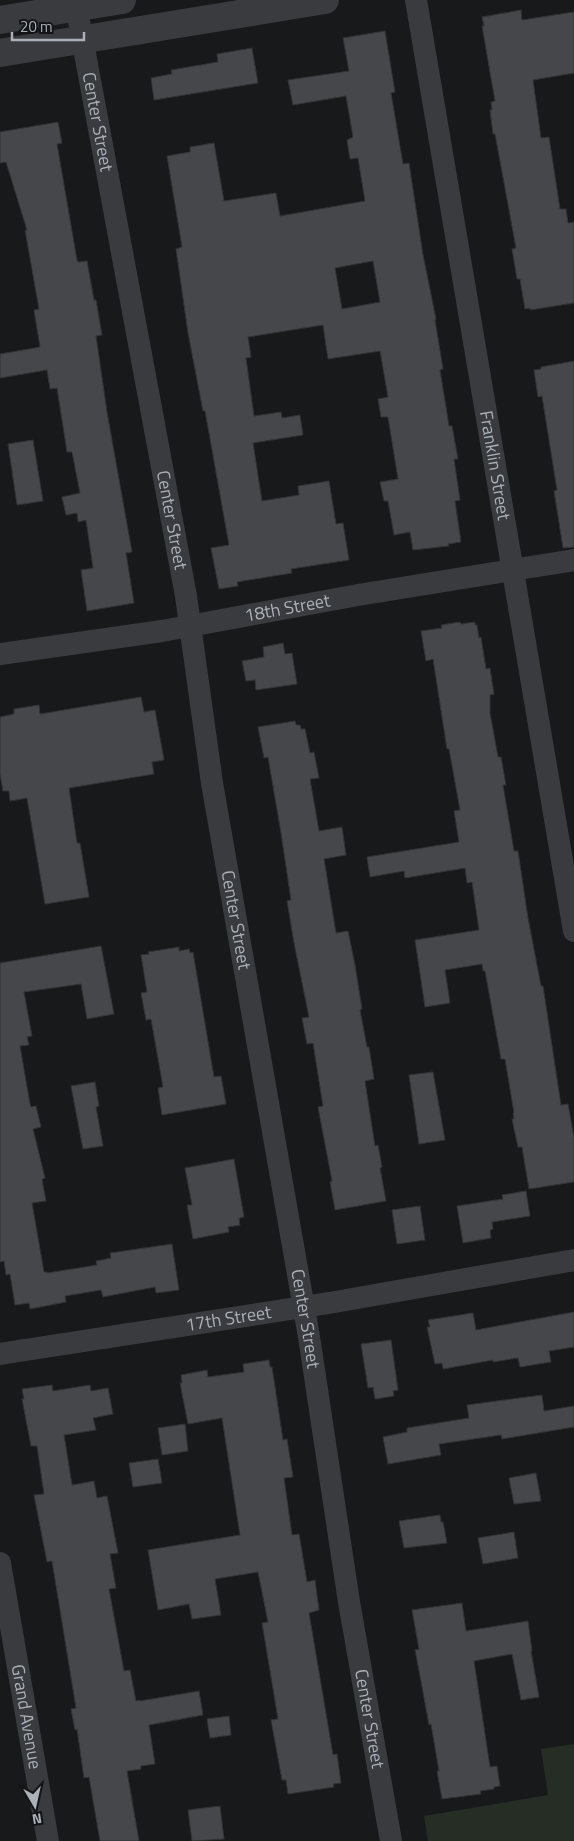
<svg xmlns="http://www.w3.org/2000/svg" width="574" height="1841" font-family="'Titillium Web',sans-serif">
<style>
.grass{fill:#252d25}
.building{fill:#45474a;stroke:#333336;fill-rule:evenodd}
.lines{fill:none;stroke-linecap:round;stroke-linejoin:round}
.minor{stroke:#3a3b3f;stroke-width:22}
.tertiary{stroke:#3a3b3f;stroke-width:28}
.labels{text-anchor:middle;stroke-width:5;stroke-linejoin:round;paint-order:stroke}
.street-label{font-size:18px;fill:#abb1b9;stroke:#131415}
</style>
<rect width="100%" height="100%" fill="#18191a"/>
<path class="grass" d="M574 1744V1841H428L424 1816 548 1795 541 1749Z"/>
<path class="building" d="M521 10 522 20 574 12V73L533 80 541 138 549 137 560 209H566L568 223 574 222V303L530 310V308L525 309 520 279H517L512 249 516 248 495 134H493L490 110H492L491 102 495 101 482 26H484L482 17Z
M385 31 395 92 391 93 403 164 409 163 423 255 436 319 435 320 443 369 440 370 449 426H452L458 459H454L460 500 455 501 461 542 448 544 449 546 413 550 410 532 394 535 388 501H384L380 482 398 479 388 417H381L378 399 388 397 380 351 328 359 323 325 248 337 251 357 246 358 254 416 281 412 282 418 300 415 303 435 253 443 262 501 299 495 298 486 329 481 336 524 343 523 349 560 291 569 292 573 237 582 238 586 219 589 211 548 229 545 205 411H203L188 333 176 249 182 247 167 156 190 152V147L214 143 224 201 276 193 280 216 365 201 358 158 350 159 347 140 353 137 346 96 293 105 288 80 349 71 343 38ZM373 261 380 302 342 309 335 268Z
M252 48 258 83 154 100 151 78 172 74 171 70 218 62 217 54Z
M58 122 62 143 57 144 77 260 78 262 87 261 94 300H96L102 335 96 336 107 412 132 552 126 553 134 603 87 611 81 570 93 568 86 520 78 522 77 513 66 515 62 497 80 493 72 452H67L57 388 50 389 47 370 0 378V354L40 347 34 310 39 309 25 230H27L6 162 0 163V132Z
M574 361V547L563 548 554 491 557 490 542 396 538 397 534 370 541 369V367Z
M33 440 43 501 17 505 8 444Z
M460 622 461 624 475 622V625H477L479 638 481 637 486 669 490 668 494 694 490 695V713L498 757H501L506 785H503L514 851H518L528 918 541 986H543L561 1105 568 1104 574 1138V1182L529 1189 522 1147H518L512 1119H514L513 1113H514L505 1059H501L485 971H483L482 964 445 970 450 1003 425 1007 415 940 479 930 472 882 467 883 465 868 405 878 404 871 370 877 367 857 459 842 454 811 460 810 449 749H447L433 659 426 661 421 631 442 628 441 625Z
M283 643 285 654 292 653 297 684 256 690 255 680 246 681 242 661 264 657 263 647Z
M141 697 144 712 155 710 164 760 152 762 154 774 69 788 77 843H80L89 897 45 904 27 798 10 801 9 791H3L0 774V717L14 714V709L39 705 40 714Z
M295 721 296 725H300L301 729H305L310 753 314 752 319 778 310 779 319 831 342 827 346 855 324 859 336 933 348 931 355 965 362 1009 360 1010 367 1047H369L374 1079 365 1081 375 1146 378 1145 382 1167 380 1168 386 1201 335 1210 330 1182 332 1181 318 1107 323 1106 313 1043 307 1044 302 1018 309 1017 294 943 287 901 291 900 281 833 268 757 264 758 258 727Z
M101 946 114 1014 87 1019 81 984 24 992 32 1036 27 1037 29 1045 20 1046 30 1104 31 1107 36 1106 41 1127 33 1129 45 1178 42 1179 46 1201 32 1203 44 1272H47V1273L97 1265 96 1261 111 1258 110 1253 172 1244 179 1290 156 1293 155 1287 103 1297 101 1290 65 1296 66 1302 30 1309 29 1303 15 1305 10 1274 6 1275 4 1261 0 1262V963Z
M179 947V951L189 949 190 953 193 952 214 1077 221 1076 226 1104 162 1115 158 1088 163 1087 151 1019 146 1020 141 993 147 992 141 955 149 954 148 952Z
M433 1072 445 1140 419 1144 409 1075Z
M95 1082 99 1106 96 1107 103 1146 83 1149 71 1086Z
M234 1159 244 1217 239 1218 240 1225 228 1227 229 1232 193 1239 187 1205H192L185 1168Z
M526 1191 530 1216 492 1222 493 1229 490 1230 491 1238 463 1243 457 1206 503 1199 502 1195Z
M420 1206 425 1240 397 1244 392 1210Z
M574 1312V1347L549 1351 551 1362 520 1367 518 1358 493 1362V1360L443 1369 442 1363 435 1364 427 1327H430L428 1320 473 1313 476 1330Z
M391 1340 398 1390 393 1391 394 1396 375 1399 373 1387 368 1388 361 1344Z
M269 1360 270 1367H272L283 1440 287 1439 293 1477 284 1478 292 1535 299 1534 307 1582 315 1580 319 1610 309 1613 333 1755 337 1754 341 1783 333 1784 334 1787 288 1794 286 1780H282L271 1720 278 1719 262 1623 268 1622 258 1572 215 1579 221 1615 192 1619 189 1604 158 1610 148 1550 240 1535 222 1418 188 1424 180 1383H182L181 1375 207 1370 208 1377 244 1372 243 1364Z
M52 1385 53 1391 90 1385 91 1391 108 1388 113 1414 93 1418 96 1430 64 1435 72 1485 94 1481 97 1498 107 1496 118 1553 110 1554 116 1588 109 1589 124 1671 130 1670 136 1701 140 1700V1701L199 1691 203 1715 149 1725 155 1764 141 1766V1769L127 1771 139 1841H100L89 1777 84 1778 77 1729 75 1730 71 1709 76 1708 52 1561 47 1562 34 1495 44 1494 37 1446H31L22 1399H24L22 1389Z
M542 1395 544 1411 574 1406V1427L502 1439 501 1435 439 1444 441 1455 388 1464 383 1437 407 1432V1428L469 1418 467 1405Z
M185 1424 188 1451 162 1455 158 1428Z
M158 1459 162 1483 133 1487 129 1463Z
M536 1473 541 1501 514 1504 509 1478Z
M440 1515 441 1522H443L447 1543 404 1548 399 1521Z
M514 1532 518 1558 483 1564 478 1538Z
M462 1603 466 1631 528 1621 532 1651H531L539 1697 521 1700 512 1654 474 1661 490 1767 497 1766 500 1786 494 1787V1789L480 1791 481 1794 442 1799 437 1771H439L431 1724 429 1725 420 1676 415 1650 419 1649 412 1610Z
M229 1716 231 1735 210 1738 207 1719Z
M220 1806 224 1839 192 1841 188 1810Z"/>
<g class="lines">
<g class="minor">
<path id="s1" d="M75 0 186 596 212 783 309 1337 349 1602 391 1841"/>
<path id="s2" d="M416 0 574 931"/>
<path id="s3" d="M0 654 162 631 358 595 574 560"/>
<path id="s4" d="M0 1354 335 1302 574 1260"/>
<path id="s5" d="M0 1563 48 1841"/>
</g>
<path class="tertiary" d="M0 20 122 0
M0 53 325 0"/>
</g>
<g class="labels">
<g class="street-label">
<text dy="6" stroke="none"><textPath href="#s1" startOffset="124">Center Street</textPath></text>
<text dy="6" stroke="none"><textPath href="#s2" startOffset="472">Franklin Street</textPath></text>
<text dy="6" stroke="none"><textPath href="#s1" startOffset="529">Center Street</textPath></text>
<text dy="6" stroke="none"><textPath href="#s3" startOffset="291">18th Street</textPath></text>
<text dy="6" stroke="none"><textPath href="#s1" startOffset="934">Center Street</textPath></text>
<text dy="6" stroke="none"><textPath href="#s4" startOffset="231">17th Street</textPath></text>
<text dy="6" stroke="none"><textPath href="#s1" startOffset="1339">Center Street</textPath></text>
<text dy="6" stroke="none"><textPath href="#s5" startOffset="156">Grand Avenue</textPath></text>
<text dy="6" stroke="none"><textPath href="#s1" startOffset="1744">Center Street</textPath></text>
</g>
</g>
<g transform="translate(35 1806) rotate(171)" stroke="#131415" stroke-width="4" paint-order="stroke">
<path d="M0-4L9 19L0 12L-9 19Z" fill="#abb1b9"/>
<text y="-8" font-size="14" font-weight="bold" text-anchor="middle" fill="#abb1b9">N</text>
</g>
<path d="M12 32v8h72v-8" fill="none" stroke="#abb1b9" stroke-width="2.5"/>
<text x="20" y="32" font-size="15" fill="#abb1b9" stroke="#131415" stroke-width="4" paint-order="stroke">20 m</text>
</svg>
